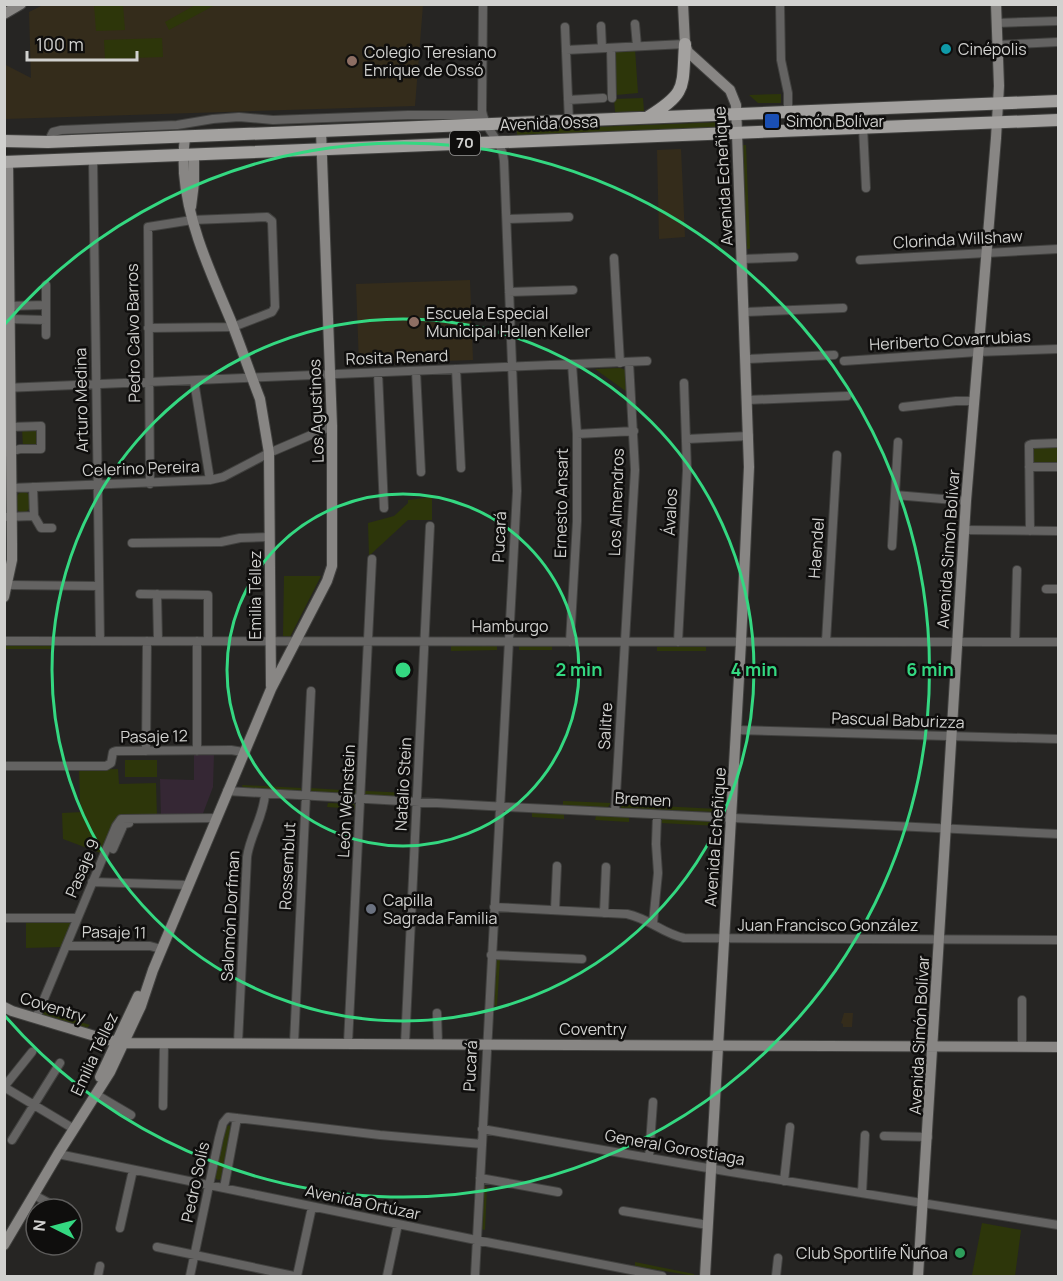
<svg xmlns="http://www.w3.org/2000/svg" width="1063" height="1281" font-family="Manrope,sans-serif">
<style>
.commercial{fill:#352734}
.education{fill:#342c1b}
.green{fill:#2d360a}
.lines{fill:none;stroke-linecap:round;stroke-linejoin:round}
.street-casing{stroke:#41413f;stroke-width:10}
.secondary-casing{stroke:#41413f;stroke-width:12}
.primary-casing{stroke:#41413f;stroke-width:14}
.street{stroke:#646362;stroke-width:8}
.secondary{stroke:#888684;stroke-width:10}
.primary{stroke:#a3a19f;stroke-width:12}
.ring{fill:none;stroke:#34d881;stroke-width:3}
.culture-dot{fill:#0f9aa8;stroke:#0f0e0d;stroke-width:2}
.education-dot{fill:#8d6e63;stroke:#0f0e0d;stroke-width:2}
.transit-dot{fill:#1a4fb4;stroke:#0f0e0d;stroke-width:2}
.worship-dot{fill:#6b7280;stroke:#0f0e0d;stroke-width:2}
.leisure-dot{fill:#2e9e5b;stroke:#0f0e0d;stroke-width:2}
.labels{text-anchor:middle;stroke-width:5;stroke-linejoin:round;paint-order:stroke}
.shield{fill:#0f0e0d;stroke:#979695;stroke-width:1.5}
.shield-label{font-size:15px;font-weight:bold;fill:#d1d1cf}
.poi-label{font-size:16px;fill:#d1d1cf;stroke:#0f0e0d;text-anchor:start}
.street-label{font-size:16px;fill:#d1d1cf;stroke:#0f0e0d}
.centre{fill:#34d881;stroke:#0f0e0d;stroke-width:3}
.ring-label{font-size:18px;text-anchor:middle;font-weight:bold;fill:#34d881;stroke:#0f0e0d;stroke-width:5;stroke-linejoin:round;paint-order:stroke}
</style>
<rect width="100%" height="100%" fill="#262523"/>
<path class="commercial" d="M194 753 214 754 213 787 202 816H161L160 779 194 780Z"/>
<path class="education" d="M43 5H423L415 106 5 119 4 64 31 78 29 12Z
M681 149 685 237 659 239 657 150Z
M470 280 473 360 359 364 356 284Z
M844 1013H853L852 1027H843V1024L841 1023Z"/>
<path class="green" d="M197 4 215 5 169 30 165 22Z
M94 5H123L125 30 96 31Z
M162 38 163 57 105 59 104 40Z
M635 49 638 93 616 95 613 56 617 50Z
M781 94V103H758L749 95Z
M643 98 644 111 615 112 614 99Z
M724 122 725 127 517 136V130Z
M741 145H746L750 248 749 249H746Z
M620 368 626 370 627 392 595 369Z
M22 427H40V447L23 448Z
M1058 444V465H1031V445Z
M20 492H26L30 496V508L25 513H21L16 509V497Z
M432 497V520H408L369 556 368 523 394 516 408 503V500Z
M284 576H321L290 637 283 636Z
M5 645H52V649H5Z
M451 646H497V650L451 651Z
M519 646H552V650H519Z
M657 647H706V651H657Z
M125 760H157V777H125Z
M118 769 119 784 156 783 157 817 116 819 103 854 63 839 62 813 83 812 80 802 79 770Z
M242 785 301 788V791L243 788Z
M310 788 358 791 355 795 310 792Z
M365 791 411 793V798L365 795Z
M563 801 611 803 608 807 563 806Z
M328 803 354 804 357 809 327 807Z
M621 804 718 809V812L621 808Z
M532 813 564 814V819L532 817Z
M596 816 629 817V822L595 820Z
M662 819 718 822V826L661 823Z
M73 921 62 947 26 948V922Z
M495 959H500L497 1006 493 1005Z
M41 1010 90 1025 86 1029 40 1015Z
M229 1125 231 1127 221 1179 218 1180 215 1178 226 1127Z
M484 1186 487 1187 485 1230 481 1229Z
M982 1223 1021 1230 1015 1276 972 1275Z
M635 1262 694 1274V1276L635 1266Z"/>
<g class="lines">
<g class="street-casing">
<path id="street" d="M780 4 781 60 788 93V112
M996 23 1058 21
M635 24 637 46
M601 26 602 48
M565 27 569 122
M997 45 1058 42
M611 48 612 98
M566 50 685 44
M568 100 603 98
M863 127 866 188
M48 142 53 132 61 130 177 125 213 119 239 117 273 120 408 115H482
M93 159 100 641
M507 219 569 217
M614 258 620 363
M742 259 794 257
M860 260 1058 249
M509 292 573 290
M9 306 46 305
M745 312 843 308
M9 319 46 320
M148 328 233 327 272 312 275 307 272 221 267 217 192 220 148 227 150 484
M46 335V285
M747 359 834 355
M844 361 977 352 1058 349
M456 369 461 468
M416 371 421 472
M378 373 384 508
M194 381 210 480
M4 388 647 361
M748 400 847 396
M903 407 956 401H973
M577 434 634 431
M687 439 749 436
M4 453 20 449H41V426L10 427
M1029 467H1058
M11 488 210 480 223 477 269 453 332 426
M895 495 966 501
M34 516 41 528H52
M4 517 34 516 33 487
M964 530 1058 531
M1030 531 1029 445 1032 444 1058 443
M132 543 221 542 240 538 270 537
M892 546 898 442
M7 585 99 586
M1046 589H1058
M140 594 208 595V641
M157 594 158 641
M4 641 1058 642
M570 642 577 521V434L572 364
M678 642 687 470 684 383
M826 642 837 455
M1015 642 1017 570
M736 730 1058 739
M146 751 147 641
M197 751V641
M4 766H106L111 763 113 752 116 751 231 750 243 752
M227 791 489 806 1058 834
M615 812 635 470 629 362
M113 849 124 824 129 823
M92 882 188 885
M494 907 627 914C650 919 662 933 684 938L1058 940
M555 910 557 866
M604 913 606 867
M4 918H77
M653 923 658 873 656 844 657 815
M66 946H150L161 949
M491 955 582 959
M1022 1000V1047
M437 1013 438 1044
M36 1018 116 826 121 819 216 818
M238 1043 247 857C250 835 264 816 265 794
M294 1043 311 691
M348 1043 372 559
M405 1044 430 526
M4 1087 74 1129
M4 1087 32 1052
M97 1095 131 1115
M163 1106 164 1043
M482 1129 725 1171 1058 1225
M884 1136 928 1137
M12 1140 60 1063
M58 1154 476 1240 662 1276
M649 1158 653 1102
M480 1178 558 1192
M784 1181 790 1127
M224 1188 237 1118
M862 1193 865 1135
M34 1195 60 1209
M623 1211 708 1225
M72 1216 74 1217 72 1221
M120 1228 133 1170
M157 1247 294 1276
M98 1276 100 1266
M190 1276 219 1138 223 1123 228 1117 380 1135 482 1144
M297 1276 312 1207
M387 1276 398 1224
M475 1276 517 491 504 161C503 141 485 131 482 111L483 4
M776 1276 778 1258"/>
</g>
<g class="secondary-casing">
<path id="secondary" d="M683 4 685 44 688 52 730 90 736 105 749 467 741 642 705 1276
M4 14 21 4
M186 136C182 148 184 160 184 173 188 225 211 273 231 321 241 347 250 373 260 399L269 453 271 686
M191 207 194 183V154
M4 597 12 560V543L8 162
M4 1007 12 1011 108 1040 125 1043 1058 1047
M100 1077 138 996
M4 1245 58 1154 110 1072 141 1006 153 970 271 689 327 581 332 566V426L321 131
M918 1276 966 501 996 138 999 86 996 4"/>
</g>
<g class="primary-casing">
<path id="primary" d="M648 117C688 92 682 88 685 44
M4 141 48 142 1058 101
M4 162 1058 120"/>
</g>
<use href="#street" class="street"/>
<use href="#secondary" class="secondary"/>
<use href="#primary" class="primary"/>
</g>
<g class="ring">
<circle cx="403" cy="670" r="176"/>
<circle cx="403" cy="670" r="351"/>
<path d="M5 324A527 527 0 1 1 5 1016"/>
</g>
<circle class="culture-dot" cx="946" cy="49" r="6"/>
<g class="education-dot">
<circle cx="352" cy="61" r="6"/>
<circle cx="414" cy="322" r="6"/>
</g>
<rect class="transit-dot" x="764" y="113" width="16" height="16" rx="3"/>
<circle class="worship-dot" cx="371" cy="909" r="6"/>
<circle class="leisure-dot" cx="960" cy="1253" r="6"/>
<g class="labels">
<rect class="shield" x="450" y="131" width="30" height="24" rx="4.5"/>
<g class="shield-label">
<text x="465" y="148">70</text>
</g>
<g class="poi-label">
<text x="958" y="55">Cinépolis</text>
<text x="364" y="58">Colegio Teresiano<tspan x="364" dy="18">Enrique de Ossó</tspan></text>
<text x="786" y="127">Simón Bolívar</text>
<text x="426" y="319">Escuela Especial<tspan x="426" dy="18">Municipal Hellen Keller</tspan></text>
<text x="383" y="906">Capilla<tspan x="383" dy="18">Sagrada Familia</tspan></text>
<text x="948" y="1259" text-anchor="end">Club Sportlife Ñuñoa</text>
</g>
<g class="street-label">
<text transform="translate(549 123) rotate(-2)" y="6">Avenida Ossa</text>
<text transform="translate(723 176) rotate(-93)" y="6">Avenida Echeñique</text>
<text transform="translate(958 239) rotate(-3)" y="6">Clorinda Willshaw</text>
<text transform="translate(133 333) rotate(-91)" y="6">Pedro Calvo Barros</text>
<text transform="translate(950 340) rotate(-3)" y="6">Heriberto Covarrubias</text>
<text transform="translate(397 357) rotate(-2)" y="6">Rosita Renard</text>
<text transform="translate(81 400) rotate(-91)" y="6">Arturo Medina</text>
<text transform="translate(316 411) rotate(-92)" y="6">Los Agustinos</text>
<text transform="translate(141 468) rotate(-2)" y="6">Celerino Pereira</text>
<text transform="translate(616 502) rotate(-88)" y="6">Los Almendros</text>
<text transform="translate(561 503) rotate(-89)" y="6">Ernesto Ansart</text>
<text transform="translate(670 512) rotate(-87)" y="6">Ávalos</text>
<text transform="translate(499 537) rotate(-87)" y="6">Pucará</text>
<text transform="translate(816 548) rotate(-86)" y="6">Haendel</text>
<text transform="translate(948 549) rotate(-86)" y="6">Avenida Simón Bolívar</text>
<text transform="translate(255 595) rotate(-90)" y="6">Emilia Téllez</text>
<text x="510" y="632">Hamburgo</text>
<text transform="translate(898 720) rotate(2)" y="6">Pascual Baburizza</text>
<text transform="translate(605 726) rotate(-87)" y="6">Salitre</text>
<text transform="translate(154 736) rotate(-1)" y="6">Pasaje 12</text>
<text transform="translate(403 784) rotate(-87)" y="6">Natalio Stein</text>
<text transform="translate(643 799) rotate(3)" y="6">Bremen</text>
<text transform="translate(346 801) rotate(-87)" y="6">León Weinstein</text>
<text transform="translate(715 837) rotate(-86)" y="6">Avenida Echeñique</text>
<text transform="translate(287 866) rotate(-87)" y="6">Rossemblut</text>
<text transform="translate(82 868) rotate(-67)" y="6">Pasaje 9</text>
<text transform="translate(230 916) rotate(-87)" y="6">Salomón Dorfman</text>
<text x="828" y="931">Juan Francisco González</text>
<text transform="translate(114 932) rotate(1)" y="6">Pasaje 11</text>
<text transform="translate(53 1007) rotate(17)" y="6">Coventry</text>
<text x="593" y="1035">Coventry</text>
<text transform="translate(919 1035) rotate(-87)" y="6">Avenida Simón Bolívar</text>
<text transform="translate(94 1054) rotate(-65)" y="6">Emilia Téllez</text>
<text transform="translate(470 1066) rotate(-87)" y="6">Pucará</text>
<text transform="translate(675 1147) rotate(10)" y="6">General Gorostiaga</text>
<text transform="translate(195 1182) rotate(-78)" y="6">Pedro Solís</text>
<text transform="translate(363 1202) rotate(12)" y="6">Avenida Ortúzar</text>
</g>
</g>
<circle cx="403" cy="670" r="9" class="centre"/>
<g class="ring-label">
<text x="579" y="676">2 min</text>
<text x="754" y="676">4 min</text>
<text x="930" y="676">6 min</text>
</g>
<rect width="1063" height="1281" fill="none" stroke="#d1d1cf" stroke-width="12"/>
<g transform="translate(54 1227) rotate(276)"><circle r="28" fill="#0f0e0d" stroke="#5d5c5b" stroke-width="1.5"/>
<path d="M0-4.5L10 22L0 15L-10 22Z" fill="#34d881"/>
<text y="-9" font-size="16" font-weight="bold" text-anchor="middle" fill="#d1d1cf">N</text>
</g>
<path d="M27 51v9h110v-9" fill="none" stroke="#d1d1cf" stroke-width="3"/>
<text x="36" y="51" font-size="18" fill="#d1d1cf" stroke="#0f0e0d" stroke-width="4.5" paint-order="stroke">100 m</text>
</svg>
